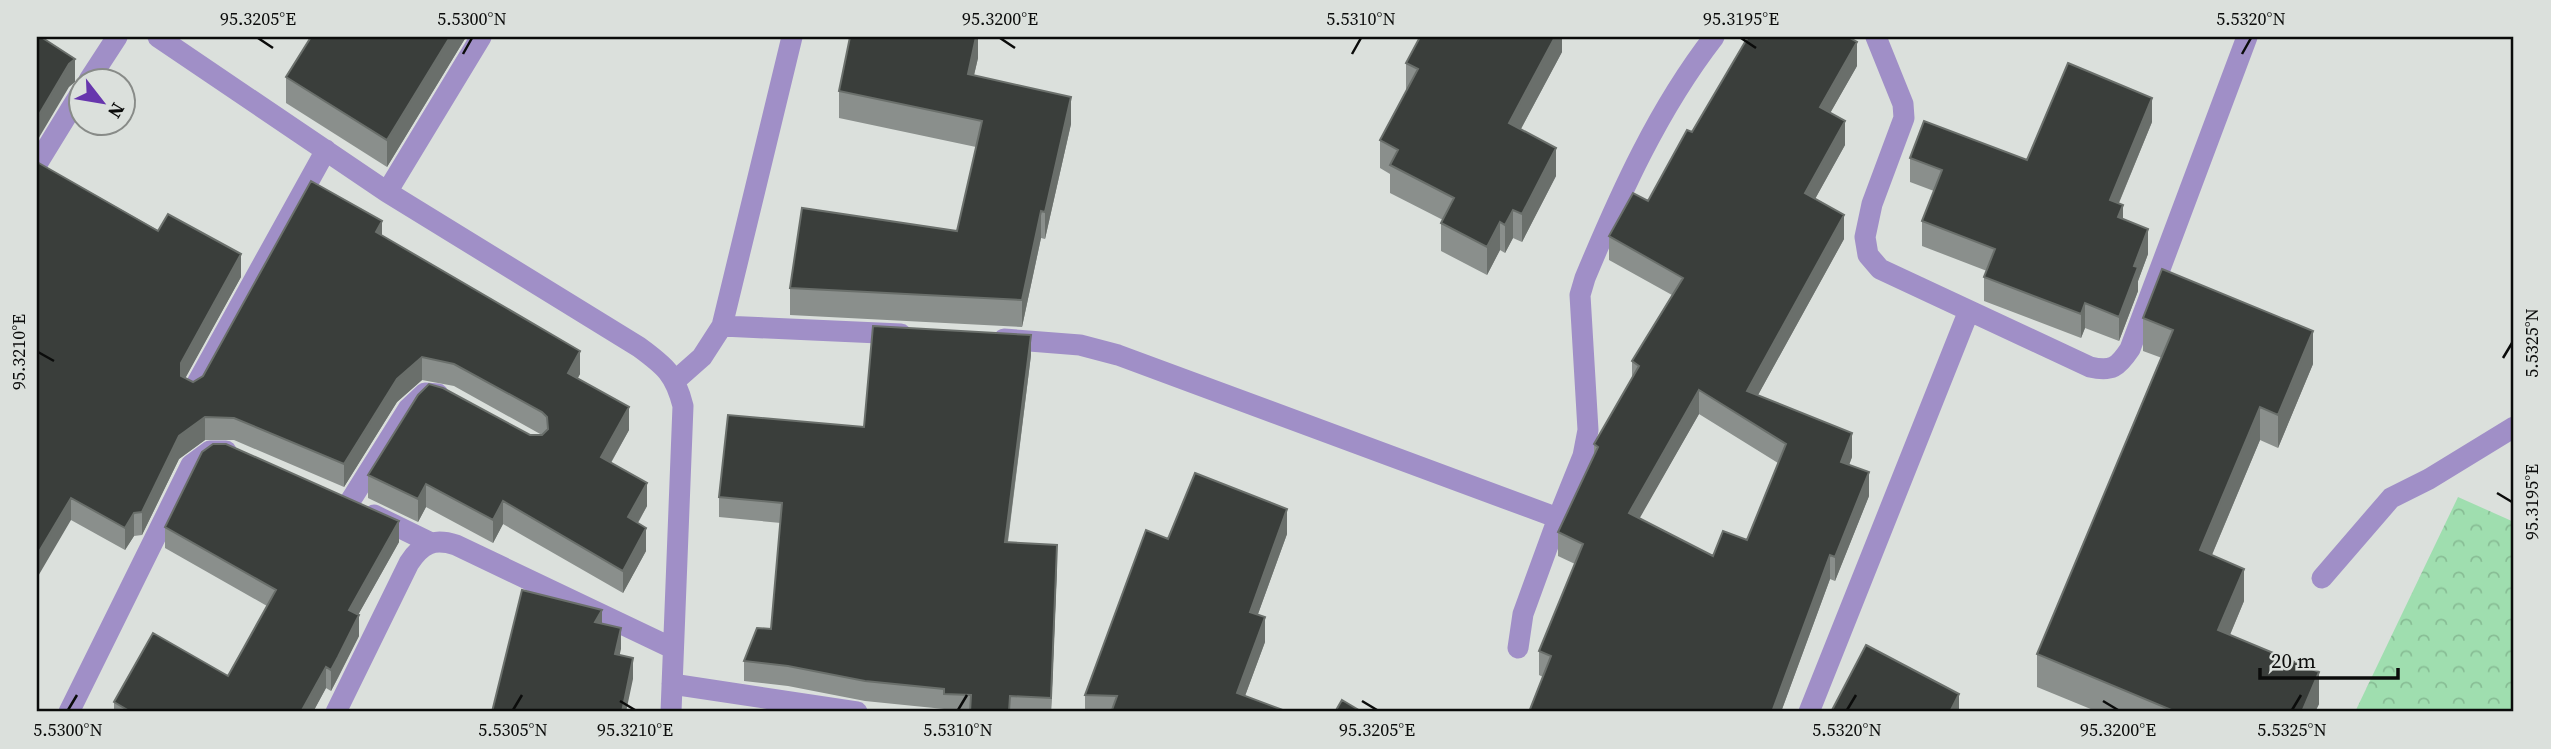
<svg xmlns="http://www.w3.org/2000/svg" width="2551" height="749" font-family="'Source Serif 4',serif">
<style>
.park{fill:url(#park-crowns)}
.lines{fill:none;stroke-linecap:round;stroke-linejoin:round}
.minor{stroke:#a08fc7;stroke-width:21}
.wall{fill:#8a8f8c;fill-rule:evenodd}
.shaded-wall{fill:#6a6f6b}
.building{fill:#3a3e3b;stroke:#6a6f6b;stroke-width:2;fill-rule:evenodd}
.ticks{fill:none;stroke:#0b0c0b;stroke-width:2.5}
.neatline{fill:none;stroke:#0b0c0b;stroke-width:2.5}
.ticks-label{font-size:18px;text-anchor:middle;fill:#0b0c0b}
</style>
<defs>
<pattern id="park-crowns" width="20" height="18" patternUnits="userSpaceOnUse" patternTransform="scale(1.75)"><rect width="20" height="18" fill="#9fdeaf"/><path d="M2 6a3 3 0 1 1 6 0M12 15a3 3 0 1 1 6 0" fill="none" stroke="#88bd95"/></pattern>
</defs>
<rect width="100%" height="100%" fill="#dbe0dc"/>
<path class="park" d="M2458 497 2514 522V712H2355Z"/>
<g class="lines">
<path class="minor" d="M158 37 387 192 639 347C665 366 675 374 683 406L671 712
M1876 37 1903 104 1904 118 1872 204 1865 237 1868 255 1880 269 2090 367C2112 372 2118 367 2130 349L2247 37
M89 80 117 37
M37 164 80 94
M387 192 481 37
M722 326 901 334
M1004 339 1080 345 1118 355 1558 518 1583 456 1588 430 1580 295 1585 278C1620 194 1658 109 1714 37
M676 380 702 357 722 326 792 37
M192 392 326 150
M349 503 408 409 425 393 438 394
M374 515 429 542
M2322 578 2391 498 2429 479 2514 427
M1518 648 1523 614 1558 518
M672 684 857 712
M69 712 191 465 210 451H226
M336 712 409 563C422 543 434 538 456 545L672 648
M1809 712 1968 313"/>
</g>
<path class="wall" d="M311 37H466L387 167 286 103V77Z
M978 37V58L974 75 1071 124 1045 239 1041 238 1022 327 790 315V288L957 231 976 147 839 118V91Z
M1562 37V52L1521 129 1556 176 1522 242 1513 238 1505 253 1500 250 1487 275 1441 251V223L1443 220 1390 193V174L1380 168V140L1406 91V63Z
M1857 66 1830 113 1845 145 1815 199 1844 239 1758 395 1852 457 1849 465 1869 496 1835 581 1830 579 1781 712H1529L1543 677 1539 675V651L1575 564 1558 556V532L1594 456V444L1632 379V361L1672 295 1609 260V236L1648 201 1692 132ZM1699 414 1778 463 1747 540 1713 556 1639 518Z
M2152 122 2119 203 2123 219 2148 254 2138 281V291L2119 341 2085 328 2081 338 1984 301V277L1987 271 1922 246V221L1934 191 1910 182V158L2027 160Z
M37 162 241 277 185 378 193 382 203 376 382 235 580 374 578 378 629 430 611 463 647 506 638 523 646 551 623 593 503 524 493 543 426 507 418 522 368 498V475L530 435H542L454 386 422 380 397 402 344 487 234 440H205L179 459 142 535 134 536 125 550 71 520Z
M2143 318 2313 364 2278 448 2260 440 2212 555 2244 601 2230 635 2319 704 2315 712H2098L2037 687V654L2162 358 2143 351Z
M1031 355 1008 542 1057 565 1051 712H944V709L865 701 788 686 744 681V661L771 629 781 523 719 517V497L864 427Z
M165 527 399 542 358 615 359 636 338 678 331 691 326 688 313 712H114V702L228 676 267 606 165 548Z
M1287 534 1258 614 1265 642 1245 696 1288 712H1085V695L1168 539Z"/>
<path class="shaded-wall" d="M450 37H466L387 167V140Z
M976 37H978V58L968 101V74Z
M1555 37H1562V52L1509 151V123Z
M1857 42V66L1820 131V107Z
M75 59V82L69 87 37 141V118L69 64Z
M1071 97V124L1045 239V212Z
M2152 98V122L2110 224V200Z
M1845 121V145L1805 217V193Z
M1556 148V176L1522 242V214Z
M2123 205V229L2118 217Z
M1513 210V238L1505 253V225Z
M1041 211V238L1022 327V300Z
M1844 215V239L1747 415V391Z
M382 221V244L376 232Z
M1500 222V250L1487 275V247Z
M2148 229V254L2138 281V291L2119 341V317L2134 266Z
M241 254V277L181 386V363Z
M2085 303V328L2081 338V314Z
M2313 331V364L2278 448V415Z
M1031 335V355L1005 562V542Z
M580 351V374L568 395V373Z
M422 357V380L397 402 344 487V464L397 379Z
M1699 390V414L1629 537V513Z
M629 407V430L601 480V457Z
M2260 407V440L2200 583V550Z
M205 417V440L179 459 142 535V512L179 436Z
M1852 433V457L1841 486V462Z
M1869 472V496L1835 581V557Z
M647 483V506L628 540V517Z
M426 484V507L418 522V499Z
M71 498V520L37 578V555Z
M503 501V524L493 543V520Z
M1287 509V534L1250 636V612Z
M134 513V536L125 550V528Z
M399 521V542L349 631V610Z
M646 528V551L623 593V571Z
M1057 545V565L1051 712V698Z
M1830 555V579L1781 712H1772Z
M2244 569V601L2218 663V630Z
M602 610V631L595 622Z
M359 615V636L331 691V670Z
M1265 617V642L1239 712 1237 693Z
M621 628V649L615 675V654Z
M633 658V679L626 712H622Z
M326 667V688L313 712H301Z
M2319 672V704L2315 712H2302Z
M1959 694V712H1950Z"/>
<path class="building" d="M37 37H41L75 59 69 64 37 118Z
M311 37H450L387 140 286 77Z
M850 37H976L968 74 1071 97 1045 212 1041 211 1022 300 790 288 802 208 957 231 982 121 839 91Z
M1420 37H1555L1509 123 1556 148 1522 214 1513 210 1505 225 1500 222 1487 247 1441 223 1454 198 1390 165 1398 150 1380 140 1418 69 1406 63Z
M1748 37H1848L1857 42 1820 107 1845 121 1805 193 1844 215 1747 391 1852 433 1841 462 1869 472 1835 557 1830 555 1772 712H1529L1551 656 1539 651 1583 544 1558 532 1598 447 1594 444 1639 366 1632 361 1683 278 1609 236 1633 193 1648 201 1687 130 1692 132ZM1699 390 1786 444 1747 540 1723 531 1713 556 1629 513Z
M2068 63 2152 98 2110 200 2123 205 2118 217 2148 229 2134 266 2138 267 2119 317 2085 303 2081 314 1984 277 1995 249 1922 221 1942 170 1910 158 1924 121 2027 160Z
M37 162 158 231 168 214 241 254 181 363V376L193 382 203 376 311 181 382 221 376 232 580 351 568 373 629 407 601 457 647 483 628 517 646 528 623 571 503 501 493 520 426 484 418 499 368 475 418 395 429 384 443 388 530 435H542L548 429 547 417 542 412 454 364 422 357 397 379 344 464 234 418 205 417 179 436 142 512 134 513 125 528 71 498 37 555Z
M2162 269 2313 331 2278 415 2260 407 2200 550 2244 569 2218 630 2319 672 2302 712H2176L2037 654 2173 330 2143 318Z
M873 326 1031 335 1005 542 1057 545 1051 698 1010 696 1009 712H970L971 695 944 694V689L865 681 788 666 744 661 757 628 771 629 782 503 719 497 728 415 864 427Z
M213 444H226L399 521 349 610 359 615 338 657 331 670 326 667 301 712H131L114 702 153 633 228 676 276 590 165 527 202 452Z
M1195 473 1287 509 1250 612 1265 617 1237 693 1288 712H1117L1112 710 1117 696 1085 695 1146 530 1168 539Z
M522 590 602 610 595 622 621 628 615 654 633 658 622 712H492Z
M1866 645 1959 694 1950 712H1831Z
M1342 700 1362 712H1335Z"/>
<path class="ticks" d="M258 38 273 48M1000 38 1015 48M1741 38 1756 48M463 54 472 38M1352 54 1361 38M2242 54 2251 38M38 352 54 361M2503 358 2512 343M2497 493 2512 502M620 701 635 710M1362 701 1377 710M2103 701 2118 710M68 710 77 695M513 710 522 695M958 710 967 695M1847 710 1856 695M2292 710 2301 695"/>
<rect width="2551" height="749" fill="none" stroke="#dbe0dc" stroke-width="77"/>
<g transform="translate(102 102) rotate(121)"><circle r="33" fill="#dbe0dc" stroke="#888b88" stroke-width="2"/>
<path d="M0-5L12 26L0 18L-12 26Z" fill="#6736ad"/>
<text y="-10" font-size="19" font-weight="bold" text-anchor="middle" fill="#0b0c0b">N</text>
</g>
<path d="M2260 668v10h138v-10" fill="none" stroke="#0b0c0b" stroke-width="3.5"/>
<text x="2271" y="668" font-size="21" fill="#0b0c0b" stroke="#dbe0dc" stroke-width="5" paint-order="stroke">20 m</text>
<rect x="38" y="38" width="2474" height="672" class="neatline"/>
<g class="ticks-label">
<text x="258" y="25">95.3205°E</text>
<text x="472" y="25">5.5300°N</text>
<text x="1000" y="25">95.3200°E</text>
<text x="1361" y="25">5.5310°N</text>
<text x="1741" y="25">95.3195°E</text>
<text x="2251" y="25">5.5320°N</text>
<text transform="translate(2532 343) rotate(-90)" y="6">5.5325°N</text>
<text transform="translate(19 352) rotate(-90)" y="6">95.3210°E</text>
<text transform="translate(2532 502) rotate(-90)" y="6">95.3195°E</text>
<text x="68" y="736">5.5300°N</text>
<text x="513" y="736">5.5305°N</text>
<text x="635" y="736">95.3210°E</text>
<text x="958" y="736">5.5310°N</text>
<text x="1377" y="736">95.3205°E</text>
<text x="1847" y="736">5.5320°N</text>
<text x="2118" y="736">95.3200°E</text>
<text x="2292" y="736">5.5325°N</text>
</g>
</svg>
